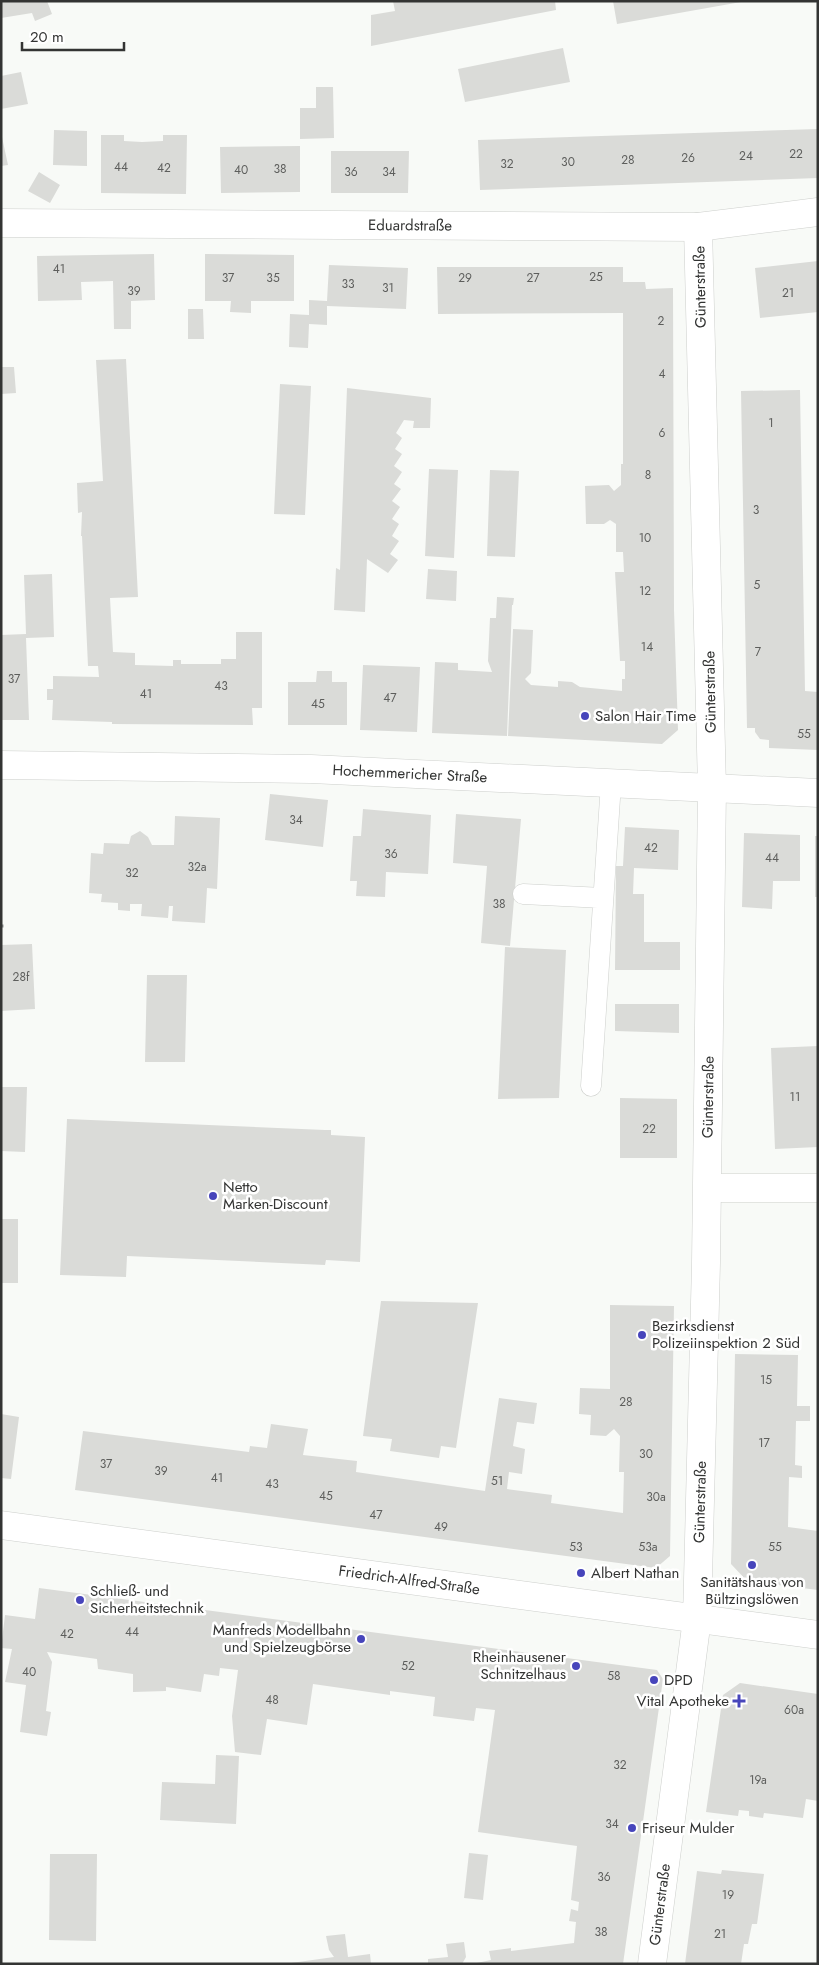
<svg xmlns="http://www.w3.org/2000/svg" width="819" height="1965" font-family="Jost,sans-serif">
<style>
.building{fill:#dadbd8}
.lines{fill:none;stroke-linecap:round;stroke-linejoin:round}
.lane-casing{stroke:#cdcfcc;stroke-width:21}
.street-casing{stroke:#cdcfcc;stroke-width:29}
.path{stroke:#949694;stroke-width:3;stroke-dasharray:2.5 2.5;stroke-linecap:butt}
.lane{stroke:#fff;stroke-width:20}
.street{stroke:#fff;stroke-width:28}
.poi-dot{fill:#4745bb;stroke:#fff;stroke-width:2}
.labels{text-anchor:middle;stroke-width:5;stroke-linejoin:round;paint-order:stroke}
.number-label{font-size:12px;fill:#5d5e5c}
.street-label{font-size:15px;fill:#333433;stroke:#fff}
.poi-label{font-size:15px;fill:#333433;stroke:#fff;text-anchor:start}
</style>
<rect width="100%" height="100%" fill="#f8faf7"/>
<path class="building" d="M1 1H47L52 14 35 21 32 13 1 18Z
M393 1H555L556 10 371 46V15L395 11Z
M613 1H741V2L617 24Z
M563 48 570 82 465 102 458 69Z
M21 72 28 104 1 109V76Z
M316 87H333L334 138 300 139V108H316Z
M818 129V178L480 190 478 140Z
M54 130 87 131V166L53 165Z
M101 135H124V141L142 142 163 141V135H187L186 194 101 193Z
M2 137 8 165 1 166V138Z
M300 146V192L221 193 220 147Z
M331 151H409L408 193H331Z
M39 172 60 185 50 203 28 191Z
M154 254 155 300 131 301V329H114L113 281 81 282 82 300 38 301 37 256Z
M205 254 294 255V301H251V313L230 312 231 301H205Z
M818 261V312L760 318 755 268Z
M329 265 408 268 406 309 327 306V325L309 324 308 348 289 347 290 314 309 315V300L327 301Z
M437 267H623V282H645L646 289 673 288 674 610 678 730 662 744 508 736 513 629 533 630 531 673 525 679 531 685 558 687V681L572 682 580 687 622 691V679H625V661H620L615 572H624L623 552H616V524L610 520 604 524H586L585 486 609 485 614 491 621 485V464H623V313L438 314Z
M188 309H203L204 339H188Z
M126 359 138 597 110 598 113 652 135 653V665L173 666V660H181V664H221V659H236V632H262V708H252L253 725 112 724V722L52 720 53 700H47V689H53V676L99 677 98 666H88L82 536H81L82 512 78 513 77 483 103 481 96 360Z
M1 367H14L16 393 1 394Z
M280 384 311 386 305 515 274 514Z
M347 388 431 398 430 428H413L414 421 404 420 396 433 402 438 395 449 402 454 394 466 402 472 394 484 401 489 392 501 400 507 392 519 399 524 392 536 399 541 390 554 398 560 388 573 367 559 365 612 334 610 336 568 340 570Z
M800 390 805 691 818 692V750L769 748V740L760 739 755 732V728H747L741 391Z
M429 469 458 470 454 558 425 556Z
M490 470 519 471 515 557 487 556Z
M428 569 457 571 456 601 426 599Z
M52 574 54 637 26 638 29 720H1V635L26 634 24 575Z
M497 597 514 598 513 605H512L507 736 432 733 435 662 458 663V670L492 672 488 661 490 618H496Z
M363 665 420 667 417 732 360 730Z
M317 671H332V682H347V725H288V682H316Z
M270 794 328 800 323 847 265 840Z
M363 809 431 815 428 874 386 872 385 897 356 896 357 881H350L353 836H361Z
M456 814 521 819 510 946 481 943 487 866 453 863Z
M175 816 220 818 217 889 207 888 205 923 172 921 173 906H169L168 918 141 916 142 904H130V911L118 910V903L101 902 102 894 89 893 91 853 103 854 104 843 129 844 131 836 140 831 148 837 152 845H174Z
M625 827 679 830 678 870 634 868 633 894H644V942H680V970H615L616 866H623Z
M744 833 800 835V881H773L772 909 742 907Z
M815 836H818V897H815Z
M32 944 35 1009 1 1011V945Z
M505 947 566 950 559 1098 498 1099Z
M147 975H187L185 1062H145Z
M615 1004H679V1033L615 1031Z
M818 1046V1147L775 1149 771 1048Z
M1 1087H27L25 1152 1 1151Z
M620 1098 677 1099V1158H620Z
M67 1119 325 1130H331V1135L365 1137 360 1262 326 1260 325 1265 127 1256 126 1277 60 1275Z
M1 1219H18V1283H1Z
M381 1301 478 1303 456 1448 441 1446 439 1458 390 1451 392 1439 363 1436Z
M610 1305 674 1306 670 1556 656 1568 75 1490 83 1431 249 1452 250 1446 267 1448 271 1424 308 1429 303 1455 357 1461 356 1472 485 1491 499 1398 537 1403 534 1424 517 1422 513 1446 525 1449 522 1474 509 1472 507 1489 552 1495 551 1503 623 1513 624 1472H619L620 1436 614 1429 606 1436 590 1435 591 1415 579 1414 580 1388 610 1389Z
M735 1354 798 1355 797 1406H810V1421H796L795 1465 802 1466V1478L789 1477 788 1527 818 1531V1590L747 1581 731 1564Z
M1 1414 19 1417 11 1479 1 1478Z
M39 1588 657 1670 663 1679 623 1964H472L491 1960 489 1951 511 1948V1951L574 1943 576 1922 569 1921 571 1909 578 1911 579 1902 571 1900 577 1846 478 1832 495 1710 476 1708 474 1721 433 1716 435 1697 390 1691V1695L313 1684 307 1725 267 1719 261 1755 235 1752 232 1716 238 1670 220 1668 219 1676 204 1674 201 1692 166 1687V1691L133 1692V1674L98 1669 97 1659 47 1652 52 1662 46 1711 51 1712 47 1736 20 1732 26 1685 5 1682 12 1649 1 1648 5 1615 35 1619Z
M740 1683 818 1694V1801L806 1799 803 1818 764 1813 763 1818 749 1816V1811L739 1810 738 1816 706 1812 723 1695Z
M216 1755 239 1756 236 1824 160 1820 162 1782 215 1784Z
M469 1853 488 1855 483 1900 464 1898Z
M50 1854H97L96 1941 49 1940Z
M722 1870 764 1874 757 1924H752L748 1944H744L741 1964H685L697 1871 721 1874Z
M345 1934 348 1957 370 1954 371 1964H284L334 1957 329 1950 326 1936Z
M464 1942 466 1957 462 1964H428V1959L448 1957 446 1944Z"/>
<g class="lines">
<g class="lane-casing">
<path id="lane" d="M523 894 603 898
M591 1086 611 783"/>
</g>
<g class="street-casing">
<g id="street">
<path id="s1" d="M1 223 698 227 818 212"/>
<path id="s2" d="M1 765 311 769 818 793"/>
<path d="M708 1188H818"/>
<path id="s3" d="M1 1525 818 1635"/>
<path id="s4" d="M652 1964 697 1619 706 1263 712 788 698 227"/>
</g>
</g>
<path class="path" d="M1 926H5"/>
<use href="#lane" class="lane"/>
<use href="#street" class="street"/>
</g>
<g class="poi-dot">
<circle cx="585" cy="716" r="5"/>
<circle cx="213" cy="1196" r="5"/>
<circle cx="642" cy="1335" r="5"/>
<circle cx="752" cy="1565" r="5"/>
<circle cx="581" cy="1573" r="5"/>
<circle cx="80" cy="1600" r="5"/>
<circle cx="361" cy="1639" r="5"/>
<circle cx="576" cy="1666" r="5"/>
<circle cx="654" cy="1680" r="5"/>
<path d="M736.5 1693.5h5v5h5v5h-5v5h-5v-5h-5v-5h5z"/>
<circle cx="632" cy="1828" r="5"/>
</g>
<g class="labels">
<g class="number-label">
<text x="796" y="158">22</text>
<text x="746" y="160">24</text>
<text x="688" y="162">26</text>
<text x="628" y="164">28</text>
<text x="568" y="166">30</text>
<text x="507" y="168">32</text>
<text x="121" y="171">44</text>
<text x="164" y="172">42</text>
<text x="280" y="173">38</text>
<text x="241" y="174">40</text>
<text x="351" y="176">36</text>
<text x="389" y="176">34</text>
<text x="59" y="273">41</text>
<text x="596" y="281">25</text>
<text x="228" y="282">37</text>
<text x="273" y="282">35</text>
<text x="465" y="282">29</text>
<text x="533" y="282">27</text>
<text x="348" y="288">33</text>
<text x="388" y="292">31</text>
<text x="134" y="295">39</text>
<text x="788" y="297">21</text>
<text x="661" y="325">2</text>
<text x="662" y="378">4</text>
<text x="771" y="427">1</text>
<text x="662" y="437">6</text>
<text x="648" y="479">8</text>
<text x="756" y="514">3</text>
<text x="645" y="542">10</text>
<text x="757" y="589">5</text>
<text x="645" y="595">12</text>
<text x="647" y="651">14</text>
<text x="758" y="656">7</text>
<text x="14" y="683">37</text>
<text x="221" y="690">43</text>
<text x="146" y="698">41</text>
<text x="390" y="702">47</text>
<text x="318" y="708">45</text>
<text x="804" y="738">55</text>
<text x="296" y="824">34</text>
<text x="651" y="852">42</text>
<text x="391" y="858">36</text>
<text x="772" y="862">44</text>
<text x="197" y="871">32a</text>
<text x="132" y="877">32</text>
<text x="499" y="908">38</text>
<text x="21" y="981">28f</text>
<text x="795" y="1101">11</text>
<text x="649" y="1133">22</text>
<text x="766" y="1384">15</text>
<text x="626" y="1406">28</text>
<text x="764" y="1447">17</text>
<text x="646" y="1458">30</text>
<text x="106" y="1468">37</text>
<text x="161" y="1475">39</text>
<text x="217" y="1482">41</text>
<text x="497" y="1485">51</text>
<text x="272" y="1488">43</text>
<text x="326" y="1500">45</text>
<text x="656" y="1501">30a</text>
<text x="376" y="1519">47</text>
<text x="441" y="1531">49</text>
<text x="576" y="1551">53</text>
<text x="648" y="1551">53a</text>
<text x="775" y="1551">55</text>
<text x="132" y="1636">44</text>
<text x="67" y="1638">42</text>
<text x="408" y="1670">52</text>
<text x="29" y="1676">40</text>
<text x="614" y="1680">58</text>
<text x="272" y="1704">48</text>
<text x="794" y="1714">60a</text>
<text x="620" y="1769">32</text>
<text x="758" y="1784">19a</text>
<text x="612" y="1828">34</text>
<text x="604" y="1881">36</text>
<text x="728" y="1899">19</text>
<text x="601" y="1936">38</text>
<text x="720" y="1938">21</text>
</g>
<g class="street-label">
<text dy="5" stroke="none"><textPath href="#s1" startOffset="409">Eduardstraße</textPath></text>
<text transform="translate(700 287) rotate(-91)" y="5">Günterstraße</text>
<text transform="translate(710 692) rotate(-91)" y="5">Günterstraße</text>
<text dy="5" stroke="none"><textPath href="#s2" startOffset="409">Hochemmericher Straße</textPath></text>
<text dy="5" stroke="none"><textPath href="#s4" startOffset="870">Günterstraße</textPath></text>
<text dy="5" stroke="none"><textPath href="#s4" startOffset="465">Günterstraße</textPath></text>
<text dy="5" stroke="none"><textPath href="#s3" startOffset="412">Friedrich-Alfred-Straße</textPath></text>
<text dy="5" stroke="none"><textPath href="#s4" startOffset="60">Günterstraße</textPath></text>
</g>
<g class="poi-label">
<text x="595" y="721">Salon Hair Time</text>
<text x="223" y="1192">Netto<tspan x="223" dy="17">Marken-Discount</tspan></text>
<text x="652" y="1331">Bezirksdienst<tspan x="652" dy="17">Polizeiinspektion 2 Süd</tspan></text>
<text x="591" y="1578">Albert Nathan</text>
<text x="752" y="1587" text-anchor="middle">Sanitätshaus von<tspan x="752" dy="17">Bültzingslöwen</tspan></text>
<text x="90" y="1596">Schließ- und<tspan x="90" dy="17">Sicherheitstechnik</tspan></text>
<text x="351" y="1635" text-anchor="end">Manfreds Modellbahn<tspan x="351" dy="17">und Spielzeugbörse</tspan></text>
<text x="566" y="1662" text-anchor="end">Rheinhausener<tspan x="566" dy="17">Schnitzelhaus</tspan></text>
<text x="664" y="1685">DPD</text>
<text x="729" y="1706" text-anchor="end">Vital Apotheke</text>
<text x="642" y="1833">Friseur Mulder</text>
</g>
</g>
<rect width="819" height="1965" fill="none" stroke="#333433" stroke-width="5"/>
<path d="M22 42v8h102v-8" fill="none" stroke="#333433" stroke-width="2.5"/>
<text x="30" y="42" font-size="15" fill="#333433" stroke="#ffffff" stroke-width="4" paint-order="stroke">20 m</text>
</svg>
